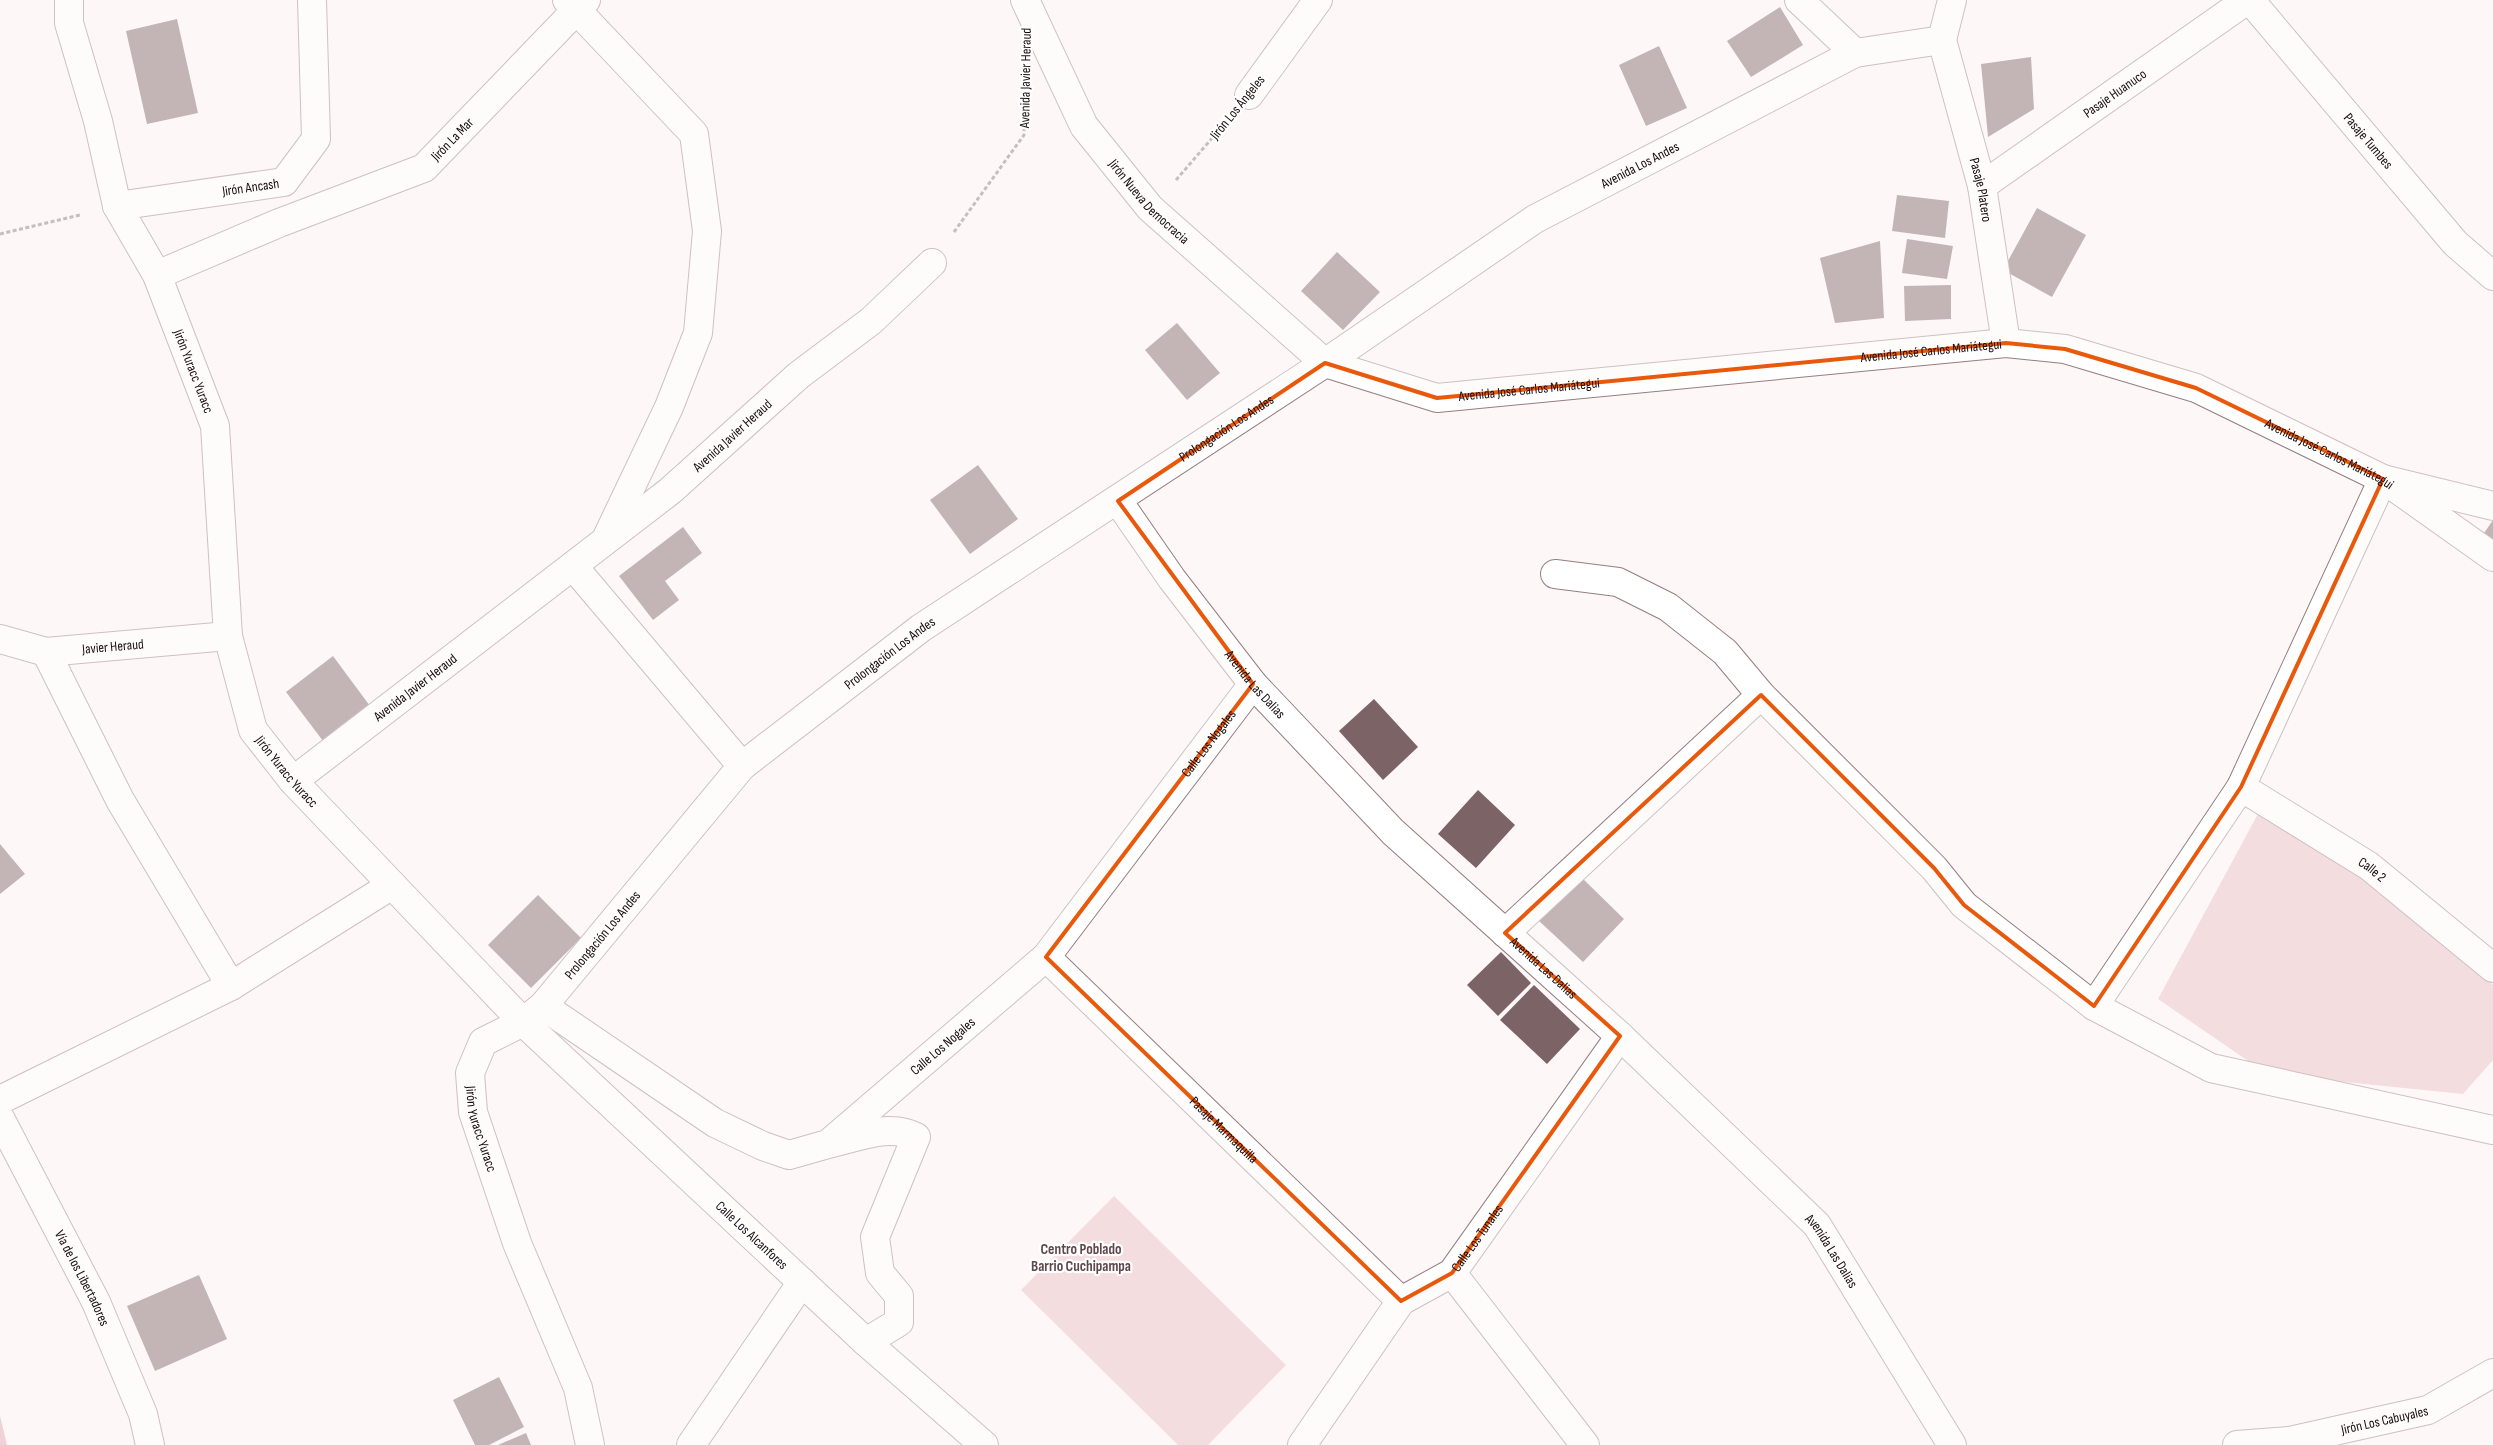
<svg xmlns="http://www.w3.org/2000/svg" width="2493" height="1445" font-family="'Sofia Sans Condensed',sans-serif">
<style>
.green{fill:#e7bcc2}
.forest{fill:#dfa5ae}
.building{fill:#7c6366}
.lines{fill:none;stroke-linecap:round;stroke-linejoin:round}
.minor-casing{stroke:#977d81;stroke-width:30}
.tertiary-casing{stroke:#977d81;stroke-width:30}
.trunk-casing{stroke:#977d81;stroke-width:30}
.path{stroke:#827a7b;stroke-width:3;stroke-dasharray:4 2.5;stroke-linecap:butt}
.minor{stroke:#fff;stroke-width:28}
.tertiary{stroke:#fff;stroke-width:28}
.trunk{stroke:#fff;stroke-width:28}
.marked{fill:none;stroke:#e8590c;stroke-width:4;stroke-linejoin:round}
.labels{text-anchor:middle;stroke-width:4.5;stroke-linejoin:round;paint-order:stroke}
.street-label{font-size:14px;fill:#160c0e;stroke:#fff}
.neighbourhood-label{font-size:15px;font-weight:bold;fill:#5f474b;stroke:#fff}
</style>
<rect width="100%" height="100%" fill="#fdf7f8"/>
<path class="green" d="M2259 812 2409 904 2493 985V1060L2463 1094 2267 1074 2158 999Z
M1114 1196 1286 1365 1208 1445H1178L1021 1290Z"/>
<path class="forest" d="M0 1416 7 1445H0Z"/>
<path class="building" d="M1780 7 1803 45 1751 77 1727 41Z
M177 19 198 113 147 124 126 31Z
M1659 46 1687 108 1646 126 1619 65Z
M2031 57 2034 109 1988 137 1981 64Z
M1897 195 1949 201 1945 238 1892 231Z
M2037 208 2086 235 2052 297 2003 270Z
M1907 239 1953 246 1947 279 1902 273Z
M1880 241 1884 318 1835 323 1820 258Z
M1337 252 1380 292 1343 330 1301 291Z
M1951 285V319L1905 321 1904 286Z
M1177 323 1220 373 1187 400 1145 350Z
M978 465 1018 519 970 554 930 500Z
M2493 520V543L2482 536Z
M683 527 702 553 665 581 679 600 653 620 619 576Z
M333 656 370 706 323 741 286 692Z
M1374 699 1418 747 1383 780 1339 731Z
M1478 790 1515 825 1476 868 1438 834Z
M0 844 25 874 0 894Z
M1579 875 1624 919 1583 962 1537 919Z
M538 895 581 938 531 988 488 945Z
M1501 952 1531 983 1498 1016 1467 985Z
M1534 985 1580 1029 1547 1064 1500 1020Z
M199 1275 227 1339 155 1371 127 1306Z
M499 1377 524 1427 489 1445H475L453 1400Z
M526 1433 531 1445H498Z"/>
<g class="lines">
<g class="minor-casing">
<g id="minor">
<path id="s1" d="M69 0V23L98 121 117 206 157 275 215 426 228 636 253 730 293 781 523 1022 483 1042 470 1073 473 1112 517 1243 578 1388 590 1445"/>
<path d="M567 0 694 134 707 231 698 333 669 407 608 535"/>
<path d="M1799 0 1855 53"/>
<path id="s2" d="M2250 0 2455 243 2493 276"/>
<path id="s3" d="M1942 40 1982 186 2006 343"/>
<path d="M1249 95 1318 0"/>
<path id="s4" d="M1982 186 2247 0"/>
<path id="s5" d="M117 206 284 182 316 139 312 0"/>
<path id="s6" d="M157 275 279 223 424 168 586 0"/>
<path id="s7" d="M1118 501 1172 579 1253 684 1393 832 1620 1036 1817 1225 1952 1445"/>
<path d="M573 566 742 766"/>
<path d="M1555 574 1618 582 1668 607 1725 652 1761 695 1934 868 1964 905 2094 1006 2211 1068 2493 1130"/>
<path id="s8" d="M0 639 46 652 228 636"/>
<path d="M46 652 120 800 231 986"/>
<path id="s9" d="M293 781 670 491 799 375 871 321 932 263"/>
<path id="s10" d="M2241 787 2369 866 2493 968"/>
<path d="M1505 933 1761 695"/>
<path id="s11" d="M1046 957 1401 1301"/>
<path id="s12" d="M543 1006 715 1123 763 1146 789 1155 828 1144 1046 957 1253 684"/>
<path d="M2094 1006 2241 787 2383 479 2493 506"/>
<path d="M0 1100 231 986 392 885"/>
<path d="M832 1143C859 1137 890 1123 916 1137L875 1237 880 1273 899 1296V1322L866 1342"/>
<path d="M1452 1273 1585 1445"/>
<path d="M691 1445 802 1282"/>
<path id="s13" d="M984 1445 866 1342 523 1022 543 1006 742 766 921 628 1325 363 1535 219 1855 53 1942 40 1952 0"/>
<path id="s14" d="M1302 1445 1401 1301 1452 1273 1620 1036"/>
<path id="s15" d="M2237 1445 2290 1441 2428 1410 2493 1373"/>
</g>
</g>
<g class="tertiary-casing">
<g id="tertiary">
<path id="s16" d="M1025 0 1084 126 1150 208 1325 363 1437 398 2006 343 2065 349 2196 388 2383 479 2493 557"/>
</g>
</g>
<g class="trunk-casing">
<g id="trunk">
<path id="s17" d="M0 1118 96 1302 143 1414 150 1445"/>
</g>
</g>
<path class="path" d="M1176 180 1226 122
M954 232 1024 135 1025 91
M0 234 80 215"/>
<use href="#minor" class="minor"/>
<use href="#tertiary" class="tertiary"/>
<use href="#trunk" class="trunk"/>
</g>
<path d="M0 0H2493V1445H0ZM2006 343 2065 349 2196 388 2383 479 2241 787 2094 1006 1964 905 1934 868 1761 695 1505 933 1620 1036 1452 1273 1401 1301 1046 957 1253 684 1118 501 1325 363 1437 398Z" fill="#fdf7f8" fill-opacity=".55" fill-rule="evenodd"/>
<path class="marked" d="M2006 343 2065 349 2196 388 2383 479 2241 787 2094 1006 1964 905 1934 868 1761 695 1505 933 1620 1036 1452 1273 1401 1301 1046 957 1253 684 1118 501 1325 363 1437 398Z"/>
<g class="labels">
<g class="street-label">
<text transform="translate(1025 78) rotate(-89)" y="5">Avenida Javier Heraud</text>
<text dy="5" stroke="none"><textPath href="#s4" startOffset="162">Pasaje Huanuco</textPath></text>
<text transform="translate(1237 107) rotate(-51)" y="5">Jirón Los Ángeles</text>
<text dy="5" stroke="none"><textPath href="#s6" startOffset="328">Jirón La Mar</textPath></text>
<text dy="5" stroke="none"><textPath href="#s2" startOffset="184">Pasaje Tumbes</textPath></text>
<text dy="5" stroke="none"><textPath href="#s13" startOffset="2045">Avenida Los Andes</textPath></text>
<text dy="5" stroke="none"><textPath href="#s5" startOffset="135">Jirón Ancash</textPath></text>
<text dy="5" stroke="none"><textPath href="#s3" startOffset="155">Pasaje Platero</textPath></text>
<text dy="5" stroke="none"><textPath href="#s16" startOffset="239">Jirón Nueva Democracia</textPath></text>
<text dy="5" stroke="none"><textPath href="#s16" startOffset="1092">Avenida José Carlos Mariátegui</textPath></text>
<text dy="5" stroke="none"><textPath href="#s1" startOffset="395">Jirón Yuracc Yuracc</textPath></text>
<text dy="5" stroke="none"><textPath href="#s16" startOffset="688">Avenida José Carlos Mariátegui</textPath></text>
<text dy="5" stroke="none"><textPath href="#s13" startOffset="1554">Prolongación Los Andes</textPath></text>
<text dy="5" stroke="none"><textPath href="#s9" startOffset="559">Avenida Javier Heraud</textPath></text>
<text dy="5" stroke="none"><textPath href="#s16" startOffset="1512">Avenida José Carlos Mariátegui</textPath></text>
<text dy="5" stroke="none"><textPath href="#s8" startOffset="115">Javier Heraud</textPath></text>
<text dy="5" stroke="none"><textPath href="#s13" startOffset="1149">Prolongación Los Andes</textPath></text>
<text dy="5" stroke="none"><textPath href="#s7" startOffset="229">Avenida Las Dalias</textPath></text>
<text dy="5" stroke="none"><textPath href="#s9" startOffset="154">Avenida Javier Heraud</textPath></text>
<text dy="5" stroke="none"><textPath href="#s12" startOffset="885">Calle Los Nogales</textPath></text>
<text dy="5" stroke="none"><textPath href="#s1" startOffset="815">Jirón Yuracc Yuracc</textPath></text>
<text dy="5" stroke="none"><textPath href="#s10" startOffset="155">Calle 2</textPath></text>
<text dy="5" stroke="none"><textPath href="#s13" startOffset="744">Prolongación Los Andes</textPath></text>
<text dy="5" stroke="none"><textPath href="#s7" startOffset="634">Avenida Las Dalias</textPath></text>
<text dy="5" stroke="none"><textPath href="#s12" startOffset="480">Calle Los Nogales</textPath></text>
<text dy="5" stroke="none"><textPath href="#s1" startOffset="1295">Jirón Yuracc Yuracc</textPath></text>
<text dy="5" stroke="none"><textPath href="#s11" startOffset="248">Pasaje Marmaquilla</textPath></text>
<text transform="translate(752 1235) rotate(43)" y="5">Calle Los Alcanfores</text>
<text dy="5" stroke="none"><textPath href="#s14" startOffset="276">Calle Los Tunales</textPath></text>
<text dy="5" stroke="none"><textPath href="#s7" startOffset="1039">Avenida Las Dalias</textPath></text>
<text dy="5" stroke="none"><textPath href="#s17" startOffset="180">Vía de los Libertadores</textPath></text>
<text dy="5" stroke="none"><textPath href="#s15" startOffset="150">Jirón Los Cabuyales</textPath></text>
</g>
<g class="neighbourhood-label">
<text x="1081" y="1254">Centro Poblado<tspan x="1081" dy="17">Barrio Cuchipampa</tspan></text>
</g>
</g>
</svg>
